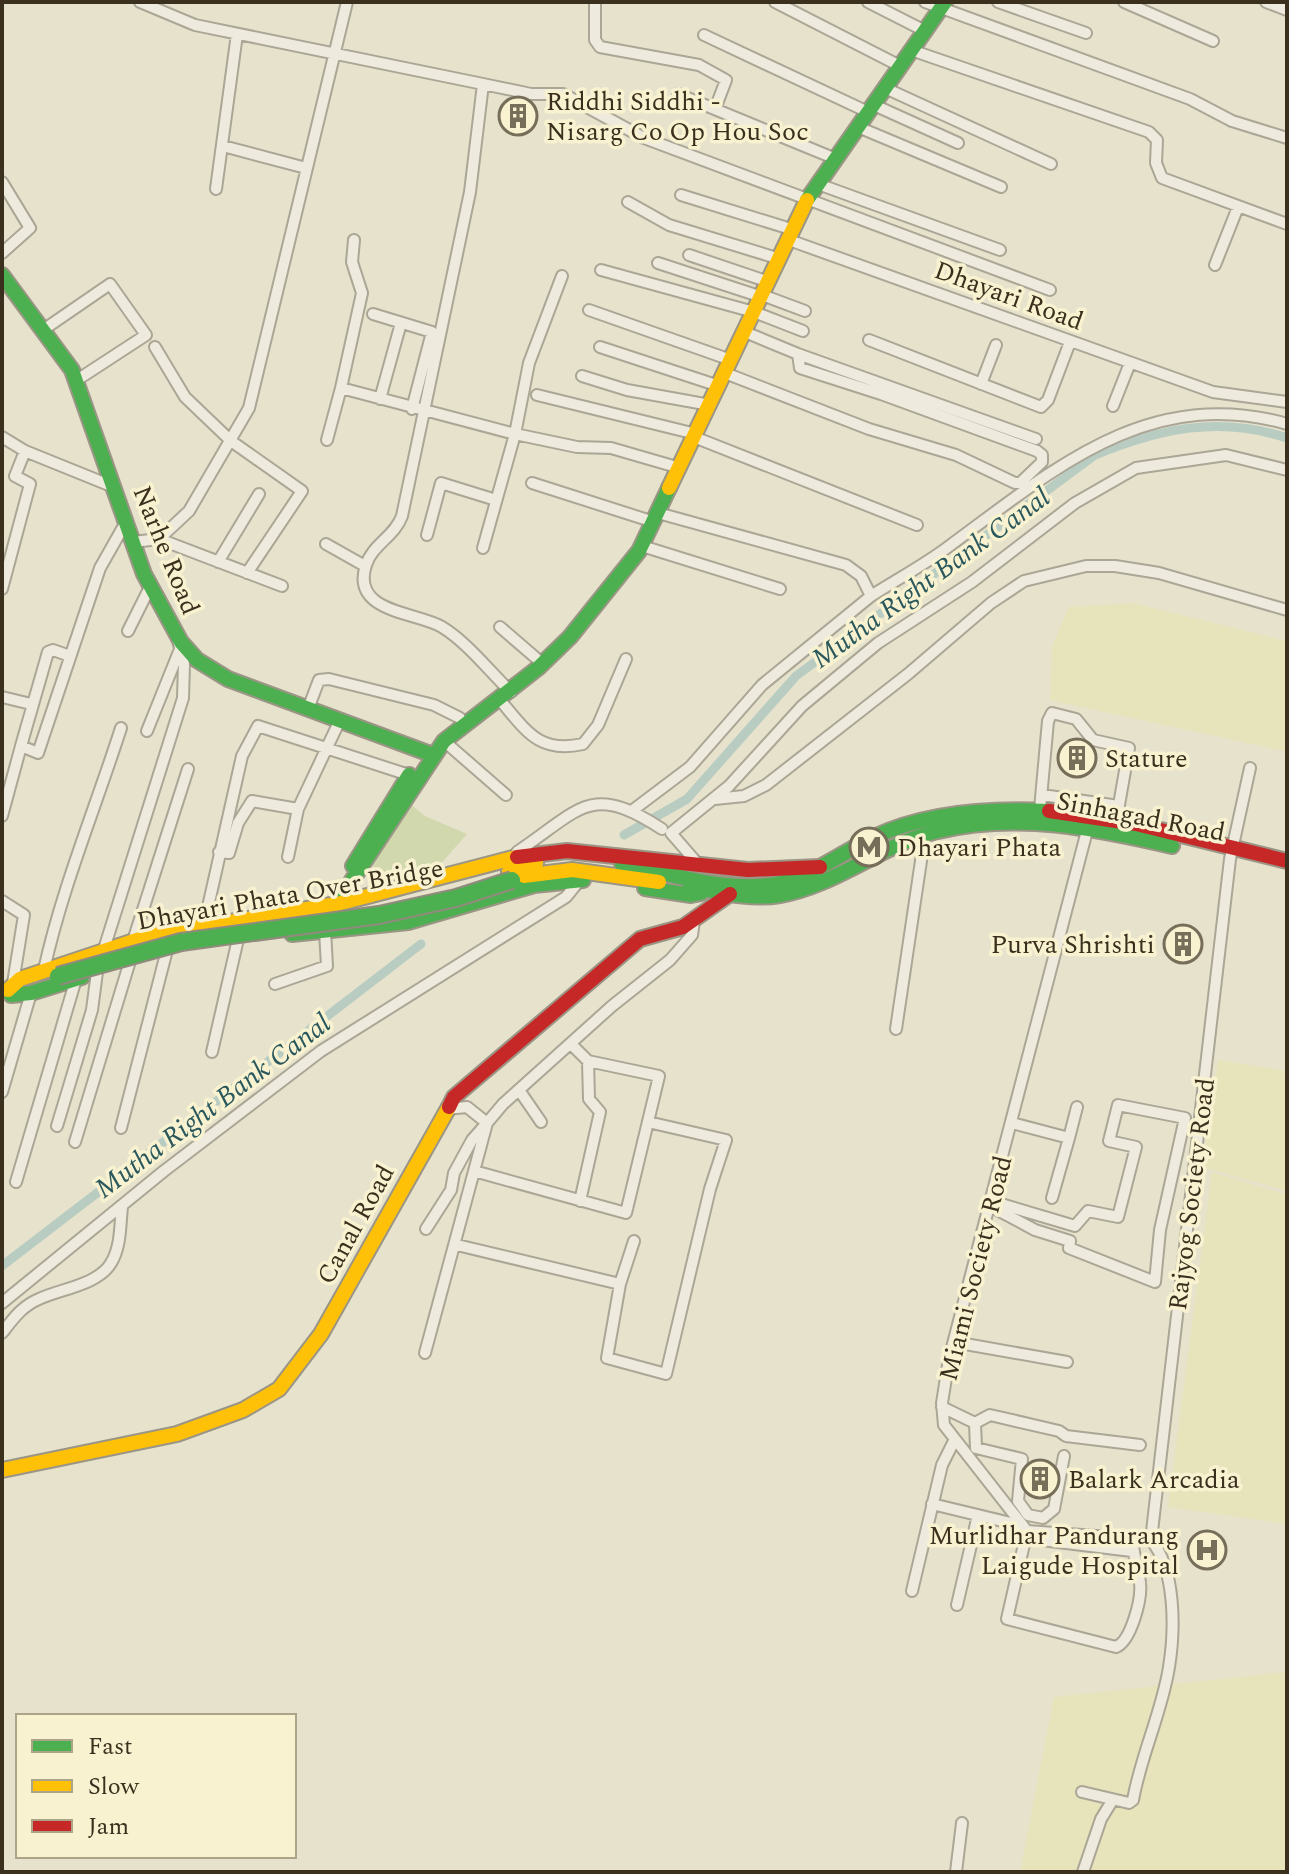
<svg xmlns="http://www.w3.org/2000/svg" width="1289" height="1874" font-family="Spectral,serif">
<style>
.farmland{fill:#e7e4bc}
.green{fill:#d2d8ad}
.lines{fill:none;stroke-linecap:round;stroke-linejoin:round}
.canal{stroke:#b8ccc2;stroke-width:9}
.street-casing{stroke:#aba695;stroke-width:14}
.fast-casing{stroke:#9b9585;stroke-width:18}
.slow-casing{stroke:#9b9585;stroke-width:18}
.jam-casing{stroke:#9b9585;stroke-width:18}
.street{stroke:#eeebde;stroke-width:10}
.fast{stroke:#4caf50;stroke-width:14}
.slow{stroke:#ffc107;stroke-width:14}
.jam{stroke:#c62828;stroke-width:14}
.fast-bridge-casing{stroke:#908b7c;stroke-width:20;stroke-linecap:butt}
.fast-bridge{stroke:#4caf50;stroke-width:16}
.labels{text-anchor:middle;stroke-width:7;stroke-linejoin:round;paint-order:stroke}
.poi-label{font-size:26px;fill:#3b2f1d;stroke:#f8f2d1;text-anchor:start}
.street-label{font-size:26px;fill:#3b2f1d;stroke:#f8f2d1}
.water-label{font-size:28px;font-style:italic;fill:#2b585c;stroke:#f8f2d1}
</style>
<rect width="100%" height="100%" fill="#e6e2cc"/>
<path class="farmland" d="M1133 603 1287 641V743L1284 751 1050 700 1052 646 1069 607Z
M1218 1060 1287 1071V1191L1202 1167Z
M1212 1172 1287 1195V1524L1168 1507Z
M1287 1672V1872H1020L1054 1697Z"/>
<path class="green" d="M409 803 425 816 467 834 437 868 392 882 372 865Z"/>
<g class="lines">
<path class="canal" d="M624 835 687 799 796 676 1095 455C1159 429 1219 415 1287 438
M2 1266 421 944"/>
<g class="street-casing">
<path id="street" d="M140 2 195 25 483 84
M595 2V40L600 47 699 65 726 80 715 109
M775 2 900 66
M868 2 925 31
M925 2 1190 99 1232 121 1287 138
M998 2 1086 33
M1124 2 1213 41
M1266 2 1287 10
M704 35 868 112
M911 50 1149 132 1157 140 1156 163 1162 178 1287 224
M885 88 1051 164
M678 94 836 159
M874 105 958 143
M858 127 1001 187
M223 146 306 168
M2 182 30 228 2 253
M818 184 1000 250
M216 189 237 34
M681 195 794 230
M628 202 669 225 780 259
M354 240 352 262 362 293 341 388 515 434 577 447 611 448 680 468
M789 240 1213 392 1287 402
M689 255 769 282
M658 263 762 297
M1215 265 1238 207
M601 270 754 312 803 331
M762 295 805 311
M589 310 731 360
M373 314 432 332 412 409
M43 330 110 284 146 335 77 380
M869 340 1041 407 1048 400 1070 342
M155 347 185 397 231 441 302 491 247 573
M600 347 719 386
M798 354 1036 439
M725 373 869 429 956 455 1015 483H1020L1042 462V455L1037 451 881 394 800 368 798 354 745 332
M582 376 627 390 710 405
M981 384 996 345
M537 395 692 433 694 437 917 525
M380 399 401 323
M1113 406 1130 363
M2 437 25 451 114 487
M327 440 341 388
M532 483 654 522
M427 535 441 483 496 500
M159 539 282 586
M133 542 159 539 189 511 249 408 347 2
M326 544 365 566
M642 546 780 589
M483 548 515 434 529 363 562 276
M218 562 259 494
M2 589 30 484 15 476 25 451
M871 596C896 580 924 565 948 547 1052 471 1148 384 1287 424
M500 627 536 658
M128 631 150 587
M511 692C489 671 468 643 442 627 417 612 350 613 366 565 372 545 395 536 402 516L470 192 483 84 531 94H563L644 138 1050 290
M2 697 31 704
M499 699C526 730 538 754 583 744L598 725 626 659
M308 709 319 680 329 679 434 705 460 718
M147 731 180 649
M444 741 506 795
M21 746 48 652 53 650 70 656
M1042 795 1119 806
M715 799 744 796 766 785 908 674 991 603 1024 581 1086 566H1115L1159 573 1287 610
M1040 809 1048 721 1052 713 1076 719 1093 740 1129 748 1116 822
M633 810 690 767 762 685 871 596 861 576 846 565 658 513
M2 816 21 746 38 753 100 568 126 522
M219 852 229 853 238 823 252 801 298 809
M517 852C581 809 590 782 662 829
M288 857 298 809 340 720
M697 863 671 833 729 786 802 706 878 643 972 582 1075 503 1136 468 1226 455 1287 470
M2 901 24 915 13 983
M203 929 242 756 258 726 409 775
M133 941 188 769
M104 949 183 698 184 664 178 640
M44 970C62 888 95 809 121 728
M275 984 327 966 325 931
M896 1029 925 834
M212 1052 238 939
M519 1090 541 1122
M2 1092 31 993
M1012 1123 1069 1138 1052 1198
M57 1126 92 1010 97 972
M121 1128 167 950
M1069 1138 1077 1107
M75 1142 130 961
M474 1171 626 1213 659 1076 588 1061 571 1044
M16 1182 76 979
M580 1201 600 1112 589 1099 588 1061
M990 1206 1035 1230 1070 1241 1069 1248 1155 1282 1160 1230 1185 1118 1118 1105 1109 1141 1136 1147 1118 1217 1088 1211 1075 1226 991 1201
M426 1229 451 1190 454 1173 472 1140 487 1123 467 1107 446 1109
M457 1245 620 1284 607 1358 666 1374 710 1189 726 1140 648 1122
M620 1284 634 1241
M2 1303 164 1171 321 1051 566 897 579 881
M2 1333C13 1319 22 1306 39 1299 60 1289 98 1285 111 1263 121 1247 120 1225 122 1207
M954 1342 1067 1362
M425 1353 487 1123 503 1104 612 1006 670 960 692 935 694 921
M942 1407 975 1423
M1064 1456 1054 1509 1043 1518 1028 1515 1018 1501 1022 1459 976 1448 975 1423 990 1415 1059 1431 1066 1436 1140 1445
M932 1504 1023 1526
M1027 1531 1007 1619 1116 1647C1131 1641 1142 1599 1140 1583 1139 1568 1132 1554 1133 1539
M1025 1538 1132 1551
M1151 1540 1230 859 1250 768
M912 1591 942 1465 955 1439
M957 1605 978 1515
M1082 1792 1129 1803 1133 1800C1141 1755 1162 1712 1169 1667 1175 1630 1176 1570 1151 1540L1027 1531 944 1425 942 1403 949 1359 1088 827
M956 1872 962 1823
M1083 1872 1101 1819 1112 1801"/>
</g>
<g class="fast-casing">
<path id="fast" d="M807 200 945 2
M2 275 72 370 144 574 181 642 197 660 228 679 433 755
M622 864C672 874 729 894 780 883 814 875 843 852 874 837 927 812 990 808 1049 811
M353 866 409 775
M690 887C719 892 750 900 780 895 837 885 882 844 938 831 1017 812 1094 828 1172 846
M645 888 691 895 701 893
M336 911 347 888 444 741 538 668 570 637 639 551 669 488
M292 934 408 922 534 885 583 880
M11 995 31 993 82 977"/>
</g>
<g class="slow-casing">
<path id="slow" d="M669 488 807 200
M509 872 536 863
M524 876 572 870 659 882
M8 990 20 979 152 935 337 904 517 857
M2 1470 177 1434 243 1410 279 1389 321 1334 449 1107"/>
</g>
<g class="jam-casing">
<path id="jam" d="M1049 811 1136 824 1287 861
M517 857 567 851 748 870 820 867
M449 1107 454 1097 640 939 683 927 730 894"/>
</g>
<use href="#street" class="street"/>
<use href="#fast" class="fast"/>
<use href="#slow" class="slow"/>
<use href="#jam" class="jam"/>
<g class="fast-bridge-casing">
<path id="fast-bridge" d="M58 976 181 942 379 915 456 898 512 880"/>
</g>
<use href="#fast-bridge" class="fast-bridge"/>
</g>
<defs>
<g id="building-ring" transform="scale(2)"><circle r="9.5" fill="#f8f2d1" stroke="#776e5a" stroke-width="1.5"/><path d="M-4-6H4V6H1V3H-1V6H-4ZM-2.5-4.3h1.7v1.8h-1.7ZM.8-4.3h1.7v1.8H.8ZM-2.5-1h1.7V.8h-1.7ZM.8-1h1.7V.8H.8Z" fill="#776e5a"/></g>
<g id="metro-ring" transform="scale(2)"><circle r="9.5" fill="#f8f2d1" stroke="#776e5a" stroke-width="1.5"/><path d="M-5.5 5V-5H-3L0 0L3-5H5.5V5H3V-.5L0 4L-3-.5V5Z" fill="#776e5a"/></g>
<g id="hospital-ring" transform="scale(2)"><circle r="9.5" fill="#f8f2d1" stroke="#776e5a" stroke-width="1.5"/><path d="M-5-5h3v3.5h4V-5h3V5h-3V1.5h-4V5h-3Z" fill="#776e5a"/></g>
</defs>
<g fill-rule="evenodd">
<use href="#building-ring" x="518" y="116"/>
<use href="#building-ring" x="1077" y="758"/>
<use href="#metro-ring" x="869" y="847"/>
<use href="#building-ring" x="1183" y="944"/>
<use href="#building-ring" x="1040" y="1479"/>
<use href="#hospital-ring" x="1207" y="1550"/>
</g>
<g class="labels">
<g class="poi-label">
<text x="546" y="110">Riddhi Siddhi -<tspan x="546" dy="30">Nisarg Co Op Hou Soc</tspan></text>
<text x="1105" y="767">Stature</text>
<text x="897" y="856">Dhayari Phata</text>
<text x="1155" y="953" text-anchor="end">Purva Shrishti</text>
<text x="1068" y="1488">Balark Arcadia</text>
<text x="1179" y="1544" text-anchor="end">Murlidhar Pandurang<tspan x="1179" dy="30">Laigude Hospital</tspan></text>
</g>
<g class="street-label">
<text transform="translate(1009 295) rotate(20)" y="9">Dhayari Road</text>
<text transform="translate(167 550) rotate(68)" y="9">Narhe Road</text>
<text transform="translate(1141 816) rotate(11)" y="9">Sinhagad Road</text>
<text transform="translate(290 894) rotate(-10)" y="9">Dhayari Phata Over Bridge</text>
<text transform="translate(1191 1194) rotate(-83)" y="9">Rajyog Society Road</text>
<text transform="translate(355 1224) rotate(-61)" y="9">Canal Road</text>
<text transform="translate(975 1268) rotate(-76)" y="9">Miami Society Road</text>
</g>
<g class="water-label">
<text transform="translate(930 577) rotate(-36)" y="10">Mutha Right Bank Canal</text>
<text transform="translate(212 1105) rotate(-37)" y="10">Mutha Right Bank Canal</text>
</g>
</g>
<rect width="1289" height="1874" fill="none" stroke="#3b2f1d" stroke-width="8"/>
<rect x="16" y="1714" width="280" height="144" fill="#f8f2d1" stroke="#aca489" stroke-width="2"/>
<rect x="32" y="1740" width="40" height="12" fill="#4caf50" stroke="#aca489" stroke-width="2"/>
<text x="88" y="1754" font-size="24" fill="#3b2f1d">Fast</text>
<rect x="32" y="1780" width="40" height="12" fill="#ffc107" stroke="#aca489" stroke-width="2"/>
<text x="88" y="1794" font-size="24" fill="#3b2f1d">Slow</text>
<rect x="32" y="1820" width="40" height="12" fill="#c62828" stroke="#aca489" stroke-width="2"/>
<text x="88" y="1834" font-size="24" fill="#3b2f1d">Jam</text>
</svg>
